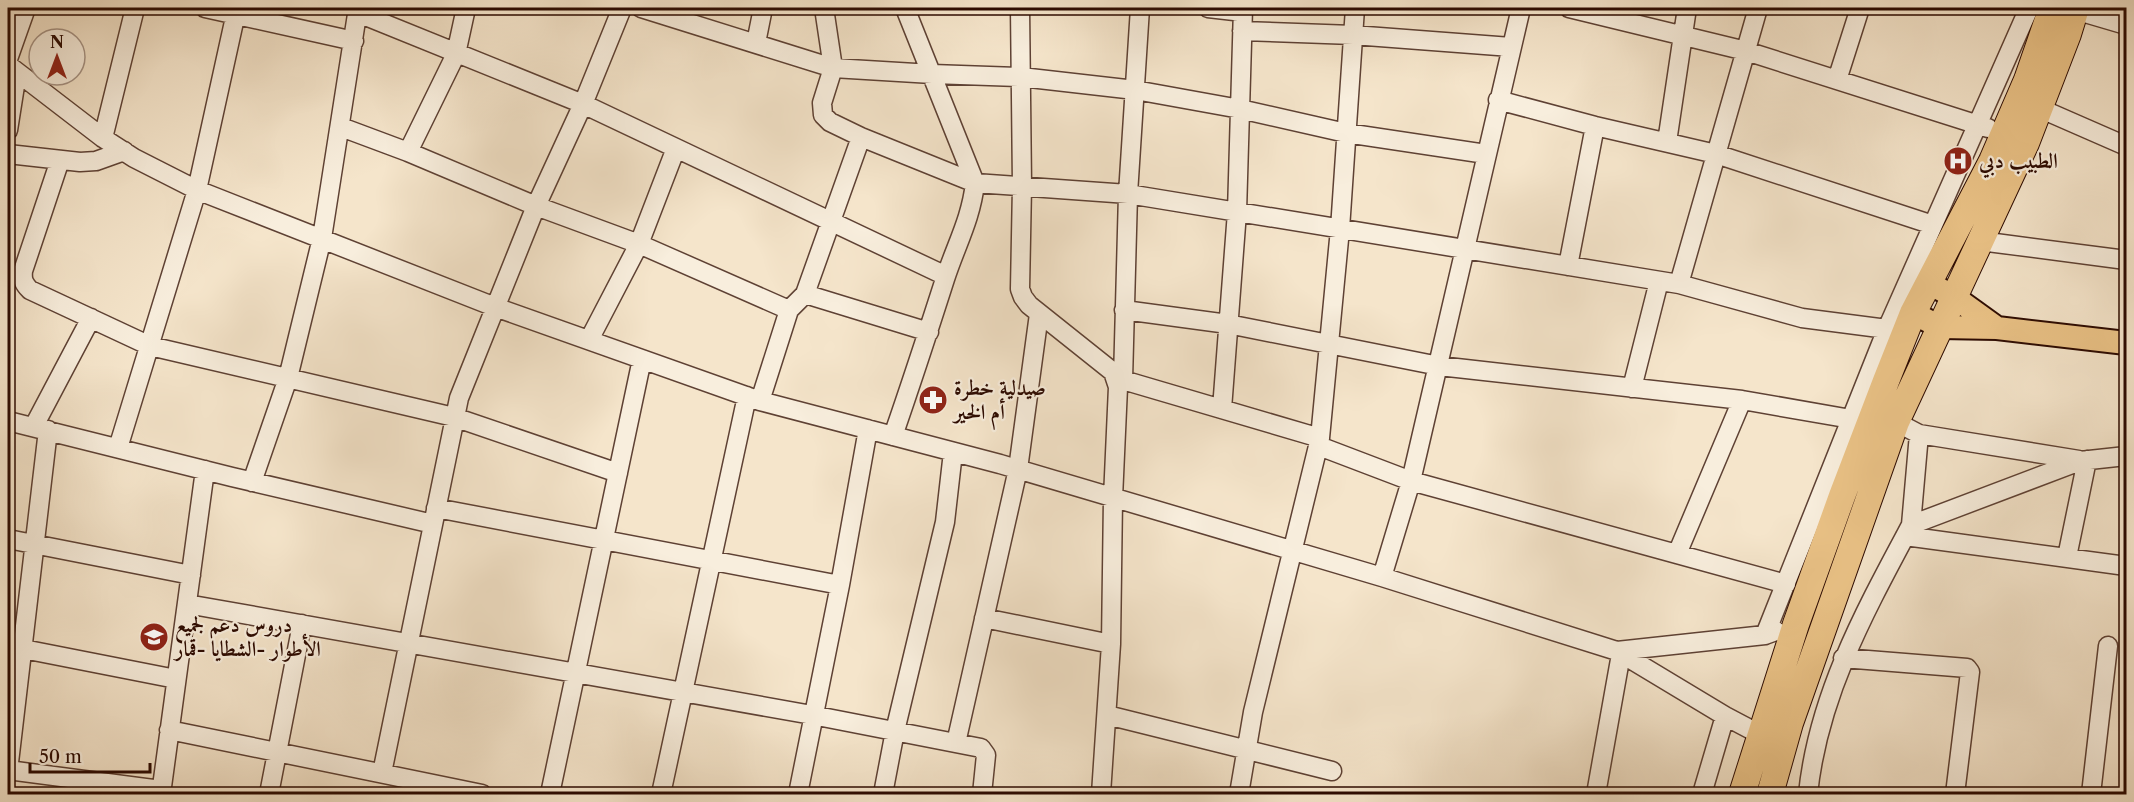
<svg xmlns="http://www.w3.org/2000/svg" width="2134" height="802" font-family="'Libre Caslon Text',Amiri,serif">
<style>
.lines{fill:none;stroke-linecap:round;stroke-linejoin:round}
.minor-casing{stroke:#5e4134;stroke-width:21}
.major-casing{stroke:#2c0a01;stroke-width:26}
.highway-casing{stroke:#2c0a01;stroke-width:28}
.minor{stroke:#f8eedd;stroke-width:18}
.major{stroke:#eac286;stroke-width:22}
.highway{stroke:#eac286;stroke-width:26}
.labels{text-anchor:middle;stroke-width:4.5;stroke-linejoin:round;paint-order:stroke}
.poi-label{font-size:21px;font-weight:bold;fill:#2c0a01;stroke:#f8eedd;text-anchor:start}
</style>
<rect width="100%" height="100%" fill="#f5e5cb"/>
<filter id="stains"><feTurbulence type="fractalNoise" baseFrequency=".00333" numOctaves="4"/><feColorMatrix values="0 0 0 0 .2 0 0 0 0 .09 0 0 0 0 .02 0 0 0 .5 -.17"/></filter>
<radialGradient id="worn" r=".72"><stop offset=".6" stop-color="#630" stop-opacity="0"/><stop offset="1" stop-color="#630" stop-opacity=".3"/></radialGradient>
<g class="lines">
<g class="minor-casing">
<path id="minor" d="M205 8 354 41
M641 8 833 68 932 74 1021 77 1135 90 1240 109 1346 133 1486 154
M824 8 833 68 822 103 823 115 830 122 861 137 975 183 1128 194 1679 284 1802 318 1887 329
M1020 8 1022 186 1020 289 1023 297 1029 305 1113 372 1118 387 1113 498 1111 644 1101 794
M1208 8 1243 12
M1569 8 1746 51 1988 128
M2075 10 2126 25
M358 13 583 104 946 276
M1242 31 1353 35 1511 47
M756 43 763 8
M8 59 26 8
M8 65 103 138 134 158 197 190 495 307 760 401 1000 464 1382 577 1617 651 1725 716 1761 735
M1837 80 1860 8
M1498 100 1595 126 1716 154 1933 225
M2039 108 2126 146
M341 127 408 152 536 206 639 244 789 310 760 401
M8 130 17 73
M103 138 135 8
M1667 142 1687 8
M408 152 456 54 466 8
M8 154 80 162 96 161 124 151
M60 160 23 271C22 280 24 284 30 290L150 346 454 417 618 473
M1980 241 2126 260
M1568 266 1595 126
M1679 284 1758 8
M805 294 929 332
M789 310 805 294 861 137
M1124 310 1228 324 1439 366 1742 400 1851 419 1874 413
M589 340 639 244 676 148
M1116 378 1320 438
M1123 380 1128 194 1140 8
M1632 388 1659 281
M1222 409 1237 212 1243 8
M8 421 232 477 433 524
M1896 422 1919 434 2079 460
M34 426 91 318
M893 436C911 384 928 332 945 279 956 245 971 219 975 183L905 8
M1319 446 1411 481 1786 584
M118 448 197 190 237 8
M252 482 288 378 322 238 358 8
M436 508 840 585
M1911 525 1919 434
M1905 536 2126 566
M8 539 191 575
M1677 554 1742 400
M2067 557 2087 460
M1382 577 1411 481 1521 8
M187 604 812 715 981 748 986 755 982 794
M984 618 1111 644
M1765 635 1887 329 2029 8
M8 646 176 679
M1617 651 1765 635 1776 631
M1843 658 1967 668 1970 672 1955 794
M1107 715 1332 771
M169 730 482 794
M956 743 1018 469 1039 314
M8 770 161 790
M8 771 48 430
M382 773 459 398 536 206 583 104 622 8
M161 794 205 470
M269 794 302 624
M550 794 642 359
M661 794 747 396
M798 794 840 585 868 429
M883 794 895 731 945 522 953 452
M1239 794 1253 712 1320 438 1340 229 1355 8
M1596 794 1621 654
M1702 794 1725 716
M1808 794C1818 696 1865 611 1911 525L2080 461 2126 456
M2091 794 2108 646"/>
</g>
<g class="major-casing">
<path id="major" d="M1929 283 1954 297 1997 328
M1913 313 1940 327 1997 328 2126 343"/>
</g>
<g class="highway-casing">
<path id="highway" d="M1742 794 1796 624 1842 496 1886 381 1913 313 1992 161 2027 80 2052 8
M1770 794 1790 723 1896 422 2026 143 2068 34 2076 8"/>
</g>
<use href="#minor" class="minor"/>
<use href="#major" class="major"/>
<use href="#highway" class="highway"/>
</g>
<defs>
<g id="hospital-disc" transform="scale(1.5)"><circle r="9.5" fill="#8f2418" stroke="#f8eedd"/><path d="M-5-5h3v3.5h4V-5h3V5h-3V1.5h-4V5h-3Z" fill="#fff"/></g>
<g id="pharmacy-disc" transform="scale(1.5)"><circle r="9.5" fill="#8f2418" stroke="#f8eedd"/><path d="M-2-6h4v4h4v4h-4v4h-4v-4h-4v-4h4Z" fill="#fff"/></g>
<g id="school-disc" transform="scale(1.5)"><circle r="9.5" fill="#8f2418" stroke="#f8eedd"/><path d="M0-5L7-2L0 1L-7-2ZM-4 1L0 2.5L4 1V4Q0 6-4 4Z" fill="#fff"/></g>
</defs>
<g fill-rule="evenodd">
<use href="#hospital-disc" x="1958" y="161"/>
<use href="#pharmacy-disc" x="933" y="400"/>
<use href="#school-disc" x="154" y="637"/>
</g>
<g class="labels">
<g class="poi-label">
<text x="1979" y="168">الطبيب دبي</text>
<text x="954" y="395">صيدلية خطرة<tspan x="954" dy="24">أم الخير</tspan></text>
<text x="175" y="632">دروس دعم لجميع<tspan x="175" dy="24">الأطوار -الشطايا -قمار</tspan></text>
</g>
</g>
<rect width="2134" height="802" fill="none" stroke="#f5e5cb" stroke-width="30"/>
<rect x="9" y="9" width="2116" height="784" fill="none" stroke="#2c0a01" stroke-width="3"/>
<rect x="15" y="15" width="2104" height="772" fill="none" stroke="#2c0a01" stroke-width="1.5"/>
<g transform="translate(57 57)"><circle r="28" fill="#f8eedd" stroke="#a69385" stroke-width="1.5"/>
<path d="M0-4.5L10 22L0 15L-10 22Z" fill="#8f2418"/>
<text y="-9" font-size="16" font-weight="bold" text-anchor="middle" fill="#2c0a01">N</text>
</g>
<path d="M30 763v9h120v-9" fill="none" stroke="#2c0a01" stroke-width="3"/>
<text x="39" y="763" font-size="18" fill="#2c0a01" stroke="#f8eedd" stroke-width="4.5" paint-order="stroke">50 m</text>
<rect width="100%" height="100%" filter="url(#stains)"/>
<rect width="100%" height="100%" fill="url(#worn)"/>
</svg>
